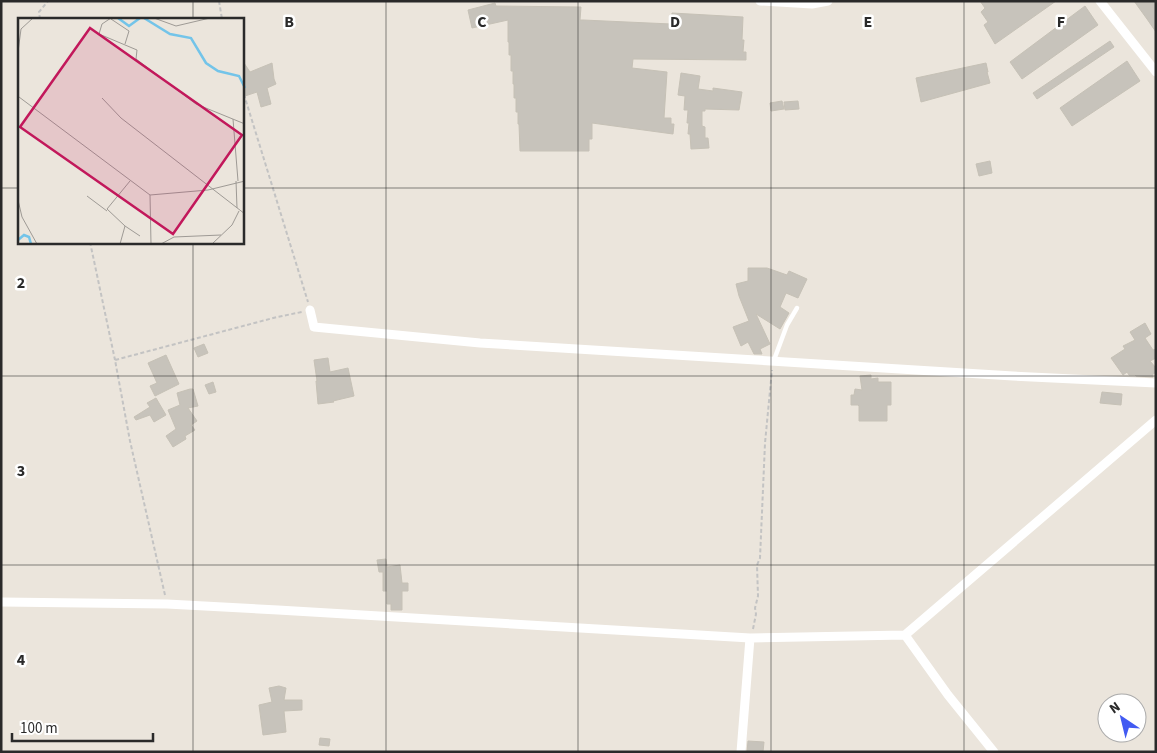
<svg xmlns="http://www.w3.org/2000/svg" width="1157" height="753" font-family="'Source Sans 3',sans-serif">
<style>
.building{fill:#c7c3bb;stroke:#c6c1b6}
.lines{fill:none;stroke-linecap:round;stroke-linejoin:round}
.path{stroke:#c3c3c3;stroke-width:2;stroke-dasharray:4 2.5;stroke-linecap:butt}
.service{stroke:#fff;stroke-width:4.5}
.minor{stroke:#fff;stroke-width:9}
.grid{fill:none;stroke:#2a2a2a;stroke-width:1;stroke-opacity:0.55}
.inset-river{fill:none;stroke:#73c4e9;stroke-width:2.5}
.inset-road{fill:none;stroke:#9e9a95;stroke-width:1}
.view{fill:#c2185b;fill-opacity:0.15;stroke:#c2185b;stroke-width:2.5}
.inset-edge{fill:none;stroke:#2a2a2a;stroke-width:2.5}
.grid-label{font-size:16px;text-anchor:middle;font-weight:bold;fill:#2a2a2a;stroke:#fff;stroke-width:5;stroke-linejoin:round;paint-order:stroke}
</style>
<rect width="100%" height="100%" fill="#ebe5dc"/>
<path class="building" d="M980 1H1056L995 44 984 25 988 22 981 12 985 8Z
M1134 1H1156V32L1147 19Z
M495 3 496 6 581 7 580 20H583L671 24 672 13 743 17 742 40H744L743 52H746V60L633 59 632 68 667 72 664 118H671V124H674L673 134 592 123V139H589V151H520L519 124H518V112H516V98H514V84H513V71H511V55H509V42H508V20L472 28 468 10Z
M1085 6 1098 25 1022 79 1010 62Z
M1110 41 1114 47 1037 99 1033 93Z
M242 60 250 72 272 63 274 79 276 84 267 88 271 104 261 107 257 92 242 97Z
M1127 61 1140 81 1072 126 1060 108Z
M986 63 988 72H987L990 83 921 102 916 78Z
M681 73 700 76 698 89 713 91V88L742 92 739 110 705 109V111H702V126L705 127V138H708L709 148 691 149 690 134H688L689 123H687L688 110H684L685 96 678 95Z
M782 101 784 109 771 111 770 103Z
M798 101 799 109 785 110 784 102Z
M990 161 992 173 979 176 976 164Z
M748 268H767L787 275 789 271 807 279 798 298 786 293 780 307 789 313 780 329 756 314 770 344 760 349 762 354H754L748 342 741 346 733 327 749 321 739 296 736 284 748 281Z
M1145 323 1151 334 1145 338 1153 350 1156 349V358L1150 361 1156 368V372L1152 375 1153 377 1136 376 1135 375H1129L1127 372 1123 375 1111 358 1125 349 1123 346 1135 340 1130 332Z
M204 344 208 353 198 357 194 348Z
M166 355 179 384 155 396 150 386 157 383 148 363Z
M328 358 330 372 348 368 354 396 333 401 334 402 318 404 316 381H317L314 360Z
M871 375V379L878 378V382H891V405H887V421H859V406L858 405H851V395H854L855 389 862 390 860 376Z
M213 382 216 392 209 394 205 385Z
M190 389H193L198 406 188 408 197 421 191 425 195 430 185 436 186 439 173 447 166 436 176 429 168 410 180 405 177 393Z
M1102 392 1122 394 1121 405 1100 403Z
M156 398 166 415 154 422 150 415 136 420 134 417 150 407 147 403Z
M386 559 387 567 400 565 402 583H408V591H402V610H391V604H387V591H383V572H379L377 560Z
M279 686 286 688 284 700H302V710L284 711 286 732 263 735 259 705 272 702 269 688Z
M320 738 330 739 329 746 319 745Z
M748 741 764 742 763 752H747Z"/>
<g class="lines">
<path class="path" d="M219 1 222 19
M40 19 39 12 48 1
M242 88 308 302
M90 242 115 360
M165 595 130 441 115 360 277 317 302 312
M753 629 756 614 755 608 758 596 757 565 760 558 765 443 772 370"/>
<path class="service" d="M774 360 787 325 797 308"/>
<path class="minor" d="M760 1 812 4 828 1
M1100 1 1156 72
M310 310 314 327 480 343 1013 376 1156 383
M1 602 167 604 278 610 750 638 905 635 1156 420
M905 635 948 695 994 752
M741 752 750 638"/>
</g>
<path class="grid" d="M193 1V19M386 1V752M578 1V752M771 1V752M964 1V752M1 188H19M242 188H1156M193 242V752M1 376H1156M1 565H1156"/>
<g transform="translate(18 18)">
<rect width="226" height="226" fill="#ebe5dc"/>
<path class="inset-river" d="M100 0 111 8 122 0M126 0 152 16 173 20 188 45 200 53 221 58 227 70M0 222 6 217 11 219 13 226"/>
<path class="inset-road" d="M93 0 84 6 81 16 119 32 118 41 178 86 227 106M136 0 158 8 192 0M93 1 111 13 107 26M0 34 3 11 15 0M1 79 132 177 190 172 227 163M84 80 103 100 227 196M215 101 220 163M218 163 219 190M132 177 133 226M69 178 89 193M0 182 4 199 19 226M107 208 122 218M102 226 107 208 89 191 112 163M143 226 156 219 203 217M194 226 214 207 221 193"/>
<path class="view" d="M72 10 224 117 155 216 2 109Z"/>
<rect width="226" height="226" class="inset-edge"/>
</g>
<g class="grid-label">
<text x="289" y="27">B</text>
<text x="482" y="27">C</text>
<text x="675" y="27">D</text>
<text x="868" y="27">E</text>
<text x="1061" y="27">F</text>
<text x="21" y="288">2</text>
<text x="21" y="476">3</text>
<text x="21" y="665">4</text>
</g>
<rect width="1157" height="753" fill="none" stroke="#2a2a2a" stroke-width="5"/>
<g transform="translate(1122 718) rotate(325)"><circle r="24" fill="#ffffff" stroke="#aaaaaa"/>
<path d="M0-4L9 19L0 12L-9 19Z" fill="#425bf2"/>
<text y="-8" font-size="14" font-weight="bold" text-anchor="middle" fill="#2a2a2a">N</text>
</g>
<path d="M12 733v8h141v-8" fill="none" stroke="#2a2a2a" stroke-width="2.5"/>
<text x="20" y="733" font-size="15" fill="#2a2a2a" stroke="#ffffff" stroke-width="4" paint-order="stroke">100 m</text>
</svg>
